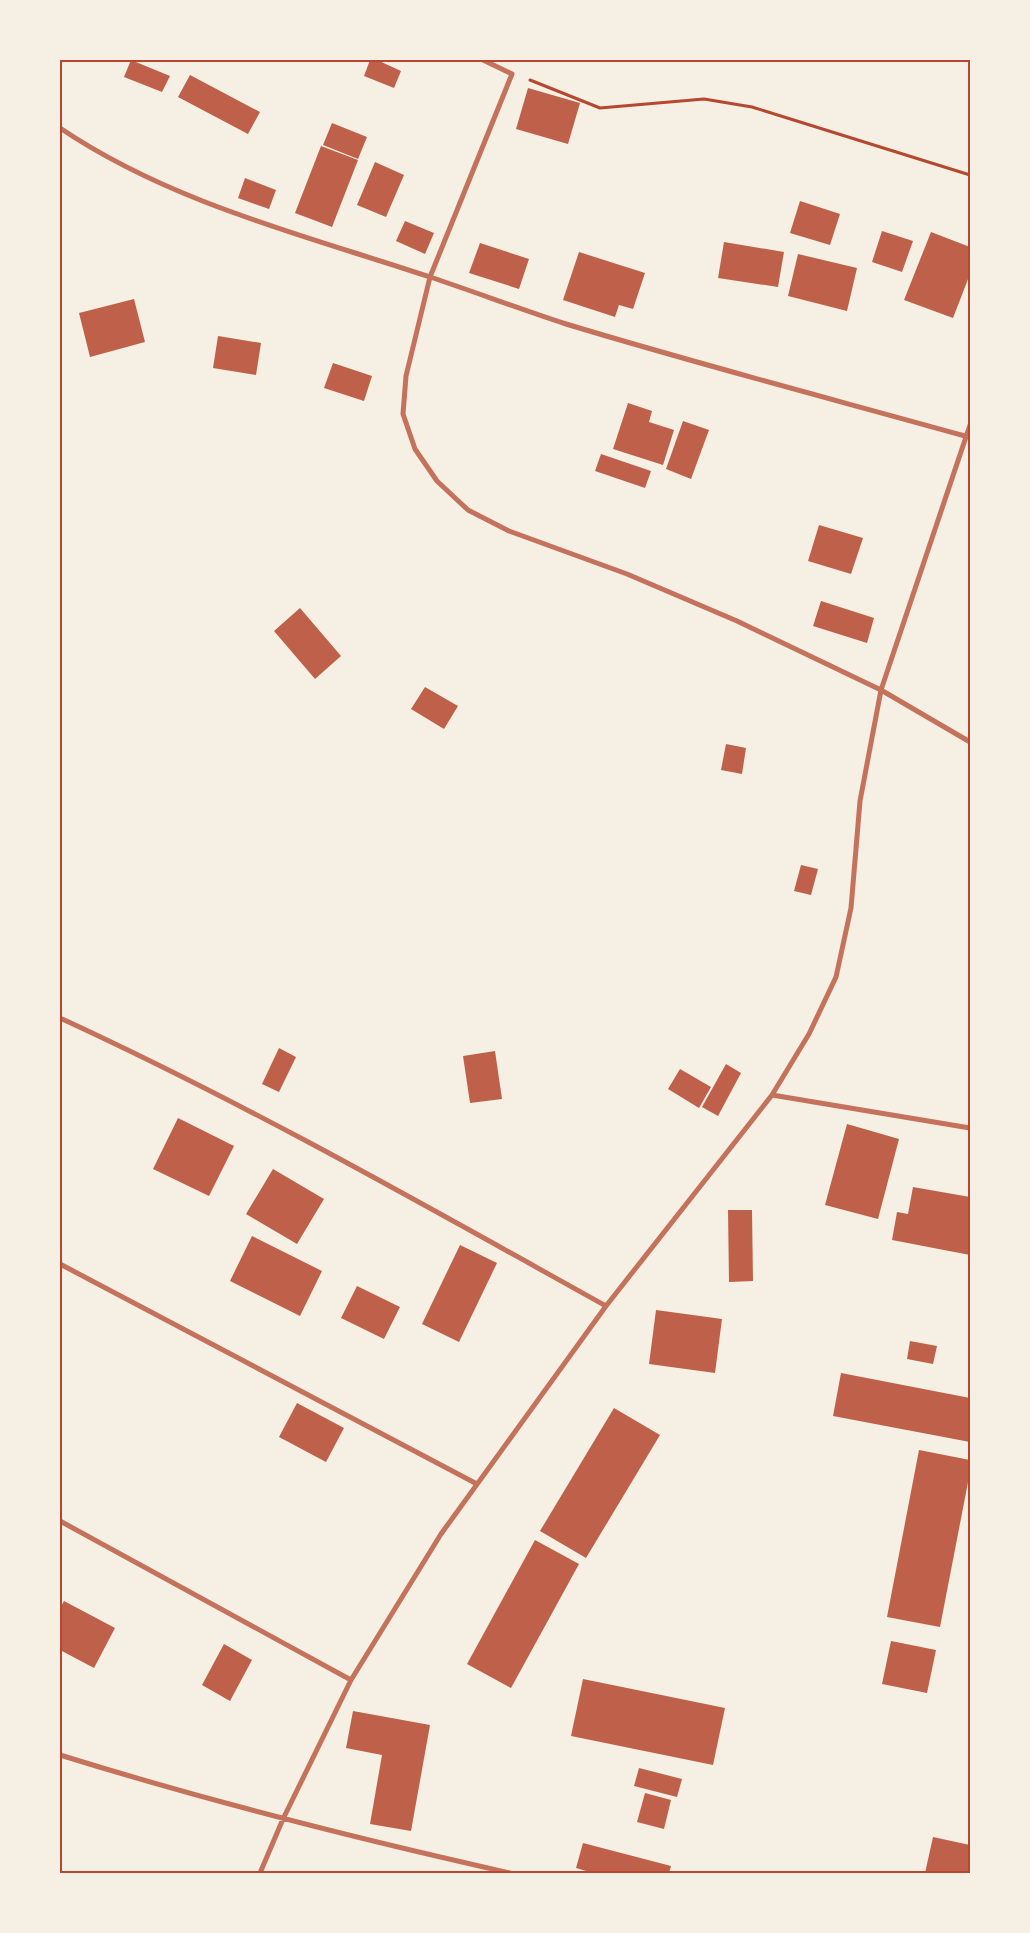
<svg xmlns="http://www.w3.org/2000/svg" width="1030" height="1933" font-family="'Zilla Slab',serif">
<style>
.building{fill:#bf614a}
.lines{fill:none;stroke-linecap:round;stroke-linejoin:round}
.path{stroke:#b5482f;stroke-width:3}
.minor{stroke:#c5725c;stroke-width:5}
.neatline{fill:none;stroke:#b5482f;stroke-width:2}
</style>
<rect width="100%" height="100%" fill="#f6efe4"/>
<path class="building" d="M131 60 170 76 162 92 124 77Z
M370 60H377L401 71 394 88 364 76Z
M190 75 260 112 248 134 178 97Z
M528 88 580 103 568 144 516 129Z
M332 123 367 137 358 159 323 145Z
M321 146 358 160 332 227 295 213Z
M375 162 404 175 386 217 357 205Z
M245 178 276 190 269 209 238 198Z
M800 201 840 214 830 245 790 233Z
M405 221 434 233 425 254 396 241Z
M882 231 913 241 902 272 872 262Z
M931 232 970 247V274L953 318 904 300Z
M724 242 784 252 778 287 718 278Z
M480 243 529 259 519 289 469 273Z
M579 252 645 273 633 309 619 305 615 317 563 300Z
M798 254 857 268 847 311 788 296Z
M134 299 145 342 90 357 79 313Z
M218 336 261 343 256 375 213 368Z
M333 363 372 376 364 401 324 388Z
M628 403 652 411 649 422 674 430 663 465 613 449Z
M683 421 709 430 691 479 666 469Z
M601 454 651 471 645 488 595 471Z
M819 525 863 538 851 574 808 561Z
M821 601 874 618 867 643 813 626Z
M300 608 341 656 315 679 274 631Z
M425 687 458 706 444 729 411 709Z
M726 744 746 748 742 774 721 770Z
M801 865 818 869 811 895 794 891Z
M279 1048 296 1057 279 1092 262 1084Z
M495 1051 502 1099 470 1103 463 1056Z
M726 1064 741 1073 718 1116 702 1107Z
M680 1069 711 1087 699 1108 668 1089Z
M178 1118 234 1146 209 1196 153 1169Z
M847 1124 899 1139 878 1219 825 1205Z
M273 1169 324 1199 297 1244 246 1214Z
M913 1187 970 1197V1255L892 1240 897 1212 908 1214Z
M728 1210H752L753 1281 729 1282Z
M252 1236 322 1271 300 1316 230 1281Z
M460 1245 497 1263 459 1342 422 1324Z
M357 1286 400 1307 384 1339 341 1318Z
M656 1310 722 1319 715 1373 649 1364Z
M910 1341 937 1346 933 1364 907 1359Z
M841 1373 970 1398V1442L833 1416Z
M297 1403 344 1428 326 1462 279 1437Z
M614 1408 660 1435 586 1558 540 1531Z
M919 1450 970 1460V1472L940 1627 887 1617Z
M535 1540 579 1564 511 1688 467 1664Z
M64 1601 115 1628 94 1668 60 1650V1608Z
M891 1641 936 1650 927 1693 882 1684Z
M224 1644 252 1660 230 1701 202 1685Z
M583 1679 725 1708 713 1765 571 1736Z
M353 1711 430 1725 411 1831 370 1824 382 1755 346 1748Z
M639 1768 682 1779 677 1797 634 1786Z
M645 1793 671 1800 664 1829 637 1822Z
M933 1837 970 1845V1873H925Z
M583 1843 671 1866 669 1873H593L576 1868Z"/>
<g class="lines">
<path class="path" d="M530 80 600 108 704 99 752 107 970 175"/>
<path class="minor" d="M483 60 512 74 430 277 406 376 403 414 415 449 437 481 468 510 509 531 627 574 737 621 881 690 970 742
M60 128C171 203 304 235 430 277 475 292 520 309 566 324 698 364 832 399 965 436
M60 1018C247 1104 426 1206 606 1306
M772 1095 970 1128
M60 1264 477 1484
M60 1521 351 1680
M60 1755C208 1801 358 1839 510 1873
M260 1873 283 1819 351 1680 441 1534 606 1306 772 1095 809 1034 836 977 851 908 860 801 881 690 970 425"/>
</g>
<rect width="1030" height="1933" fill="none" stroke="#f6efe4" stroke-width="122"/>
<rect x="61" y="61" width="908" height="1811" class="neatline"/>
</svg>
